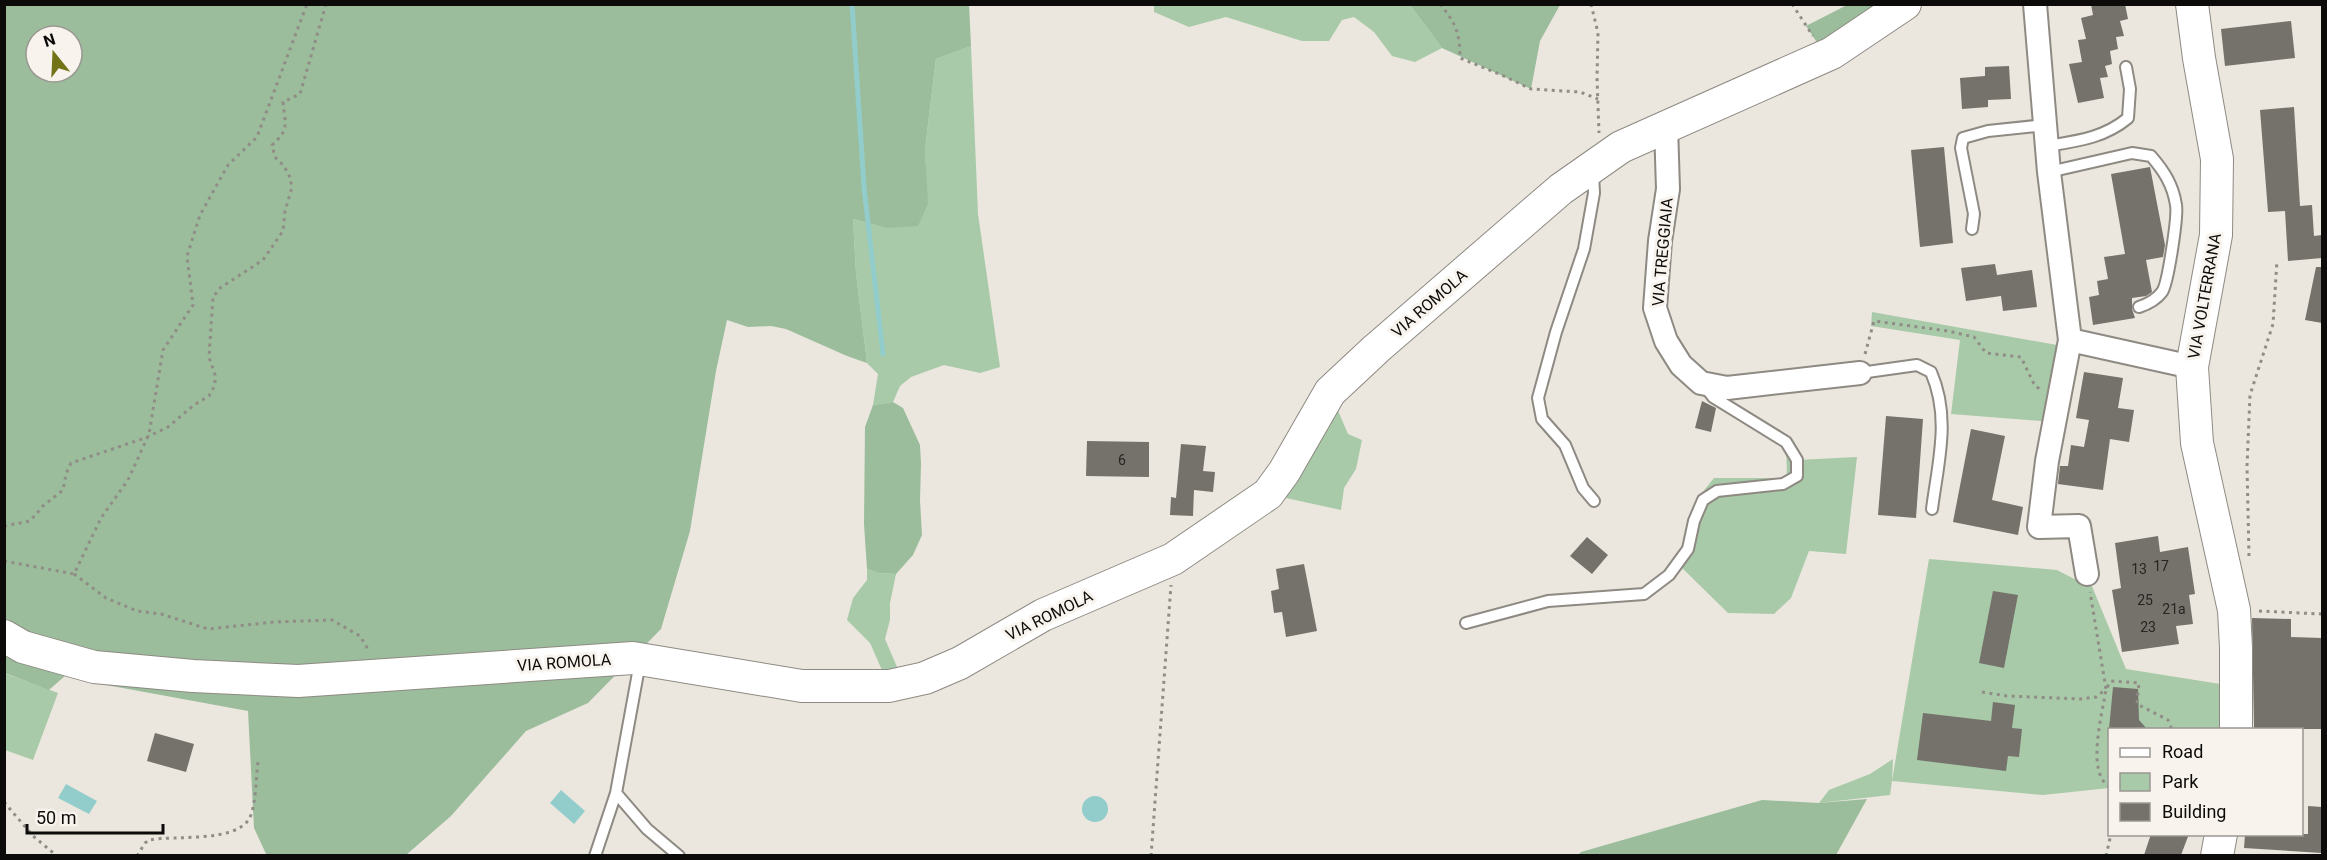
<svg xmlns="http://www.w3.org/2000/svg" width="2327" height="860" font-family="Roboto,sans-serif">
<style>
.green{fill:#a8caa8}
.forest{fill:#9bbd9b;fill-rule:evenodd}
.water{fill:#92cdcc}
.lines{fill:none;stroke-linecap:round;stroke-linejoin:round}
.stream{stroke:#92cdcc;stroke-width:5}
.building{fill:#75716b}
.lane-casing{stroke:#8e8a83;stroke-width:14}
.street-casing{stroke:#8e8a83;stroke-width:26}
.secondary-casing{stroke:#8e8a83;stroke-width:34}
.path{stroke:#908d87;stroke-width:3;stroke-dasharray:3 4.5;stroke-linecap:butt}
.lane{stroke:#fff;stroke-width:10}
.street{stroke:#fff;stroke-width:22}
.secondary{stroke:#fff;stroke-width:32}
.labels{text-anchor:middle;stroke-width:6;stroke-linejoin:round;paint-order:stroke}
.number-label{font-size:14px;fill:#272422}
.street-label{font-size:16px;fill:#0d0b09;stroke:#f8f4ed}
</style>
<rect width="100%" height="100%" fill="#ebe7df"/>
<path class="green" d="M1154 5H1410L1442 48 1415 62 1392 56 1374 32 1354 17 1342 20 1329 41H1302L1226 17 1189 27 1154 12Z
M971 46 978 214 1000 367 980 373 944 365 911 377 900 386 893 402 873 405 878 374 867 363 856 273 853 219 886 228 927 204 925 149 936 59Z
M1872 312 2068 347 2054 422 1951 414 1960 340 1871 326Z
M1330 392 1348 434 1362 440 1356 469 1344 488 1341 510 1268 494Z
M1786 442 1797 460 1857 457 1846 554 1809 551 1791 598 1774 614 1728 613 1677 563 1702 493 1714 478H1787Z
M1929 559 2057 570 2086 585 2087 574 2126 669 2220 684 2223 729 2110 730 2109 788 2043 795 1892 781 1890 795 1819 803 1829 790 1870 774 1893 759 1892 781Z
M867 569 879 573 896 574 890 603V620L885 639 904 683 889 686 870 643 847 620 853 598 867 580Z
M4 673 58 693 33 760 5 750Z"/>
<path class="forest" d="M969 4 971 46 936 59 925 149 928 204 918 226 886 228 853 219 856 273 867 363 847 356 786 329 771 326 748 327 727 320 716 371 690 531 661 629 588 703 526 731 451 816 406 855 267 856 254 828 248 711 90 682 66 675 49 690 5 673 4 5ZM36 36H72V72H36Z
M1410 5H1560L1540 41 1531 89 1442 48Z
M1847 5H1905L1826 56 1806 26Z
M893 402 903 408 920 445 921 464 920 500 922 535 913 555 896 574 879 573 867 569 864 524 865 427 873 405Z
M1867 799 1836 855H1578L1581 852 1762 800 1819 803Z"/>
<path class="water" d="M66 784 97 801 89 814 58 798Z
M561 790 585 811 574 824 550 803Z
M1082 809a13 13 0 1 1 26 0a13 13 0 1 1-26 0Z"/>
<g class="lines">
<path class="stream" d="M852 4 864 187 883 354"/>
</g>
<path class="building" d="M2091 4H2125L2128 19 2120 21 2124 36 2116 37 2118 49 2110 51 2112 64 2105 66 2108 77 2100 78 2104 98 2078 103 2069 64 2082 62 2078 40 2086 39 2081 18 2093 15Z
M2291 21 2295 58 2225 66 2221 29Z
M2009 66 2011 99 1988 100V107L1962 109 1960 78 1985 76V67Z
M2294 107 2300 206 2312 205 2314 236 2322 235V258L2288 261 2285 211 2268 212 2260 110Z
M1944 147 1953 243 1920 247 1911 150Z
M2150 167 2165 245 2163 257 2146 260 2152 292 2146 296 2132 298V309L2135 318 2093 325 2089 297 2099 295 2097 281 2108 279 2104 257 2125 254 2111 174Z
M1995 264 1997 275 2032 270 2037 307 2003 311 2001 296 1966 301 1961 268Z
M2316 267H2322V323L2305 320Z
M2084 372 2123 378 2118 408 2134 410 2129 442 2110 439 2103 490 2058 484 2060 466H2068L2071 445 2084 447 2089 420 2076 418Z
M1702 401 1716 408 1711 432 1695 428Z
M1886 416 1923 419 1916 518 1878 515Z
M1971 429 2005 436 1992 500 2023 507 2018 535 1953 522Z
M1087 441 1149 442V477L1086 476Z
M1181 444 1206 446 1203 471 1215 472 1213 492 1194 490 1193 516 1170 515 1171 497 1176 498Z
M2158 536 2160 552 2188 547 2195 594 2189 595 2193 624 2176 626 2179 644 2122 652 2112 590 2121 588 2115 543Z
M1587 537 1608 555 1592 574 1570 556Z
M1304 564 1317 631 1286 637 1282 612 1274 613 1271 591 1279 589 1276 569Z
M1993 591 2018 595 2004 668 1979 663Z
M2252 618 2291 619V637L2322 638V729H2254Z
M2113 687 2138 689 2139 720 2147 729H2109Z
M1993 702 2015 705 2012 728 2022 729 2019 757 2008 756 2006 771 1917 760 1923 713 1991 721Z
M155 733 194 744 186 772 147 761Z
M2308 806 2322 807V853L2244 848 2245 834H2308Z
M2151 834H2189L2181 855H2144Z"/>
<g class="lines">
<g class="lane-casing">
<path id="lane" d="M2047 146C2077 141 2104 138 2128 118L2130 89 2126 67
M2049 172 2132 153 2151 156C2164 171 2173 185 2176 205 2178 216 2168 284 2162 292 2156 300 2148 304 2139 307
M1593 173 1594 193 1584 249 1556 332 1538 398 1542 419 1565 445 1583 488 1594 501
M1972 229 1974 214 1961 148 1963 138 1988 131 2045 125
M1860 373 1917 365 1931 372C1951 418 1938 462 1932 509
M1466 623 1548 601 1644 594 1669 575 1688 549 1694 521 1703 500 1717 491 1783 484 1797 476V460L1786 442 1713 397 1706 388
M640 662 616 793 647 829 679 856
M595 856 616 793"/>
</g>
<g class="street-casing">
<path id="street" d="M2035 4 2049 172 2070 340 2047 461 2039 527 2079 526 2087 574
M1666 126 1668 189 1660 241 1655 308 1666 341 1681 365 1701 383 1727 388 1860 373
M2070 340 2192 367"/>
</g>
<g class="secondary-casing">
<path id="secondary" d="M2192 4 2199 58 2217 159 2216 235 2192 367 2197 443 2234 610 2236 648V730
M4 636 23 647 94 667 193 676 298 681 633 658 802 686H889L925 678 960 663 1043 615 1173 559 1268 494 1284 472 1330 392 1376 349 1561 189 1621 147 1832 53 1905 4
M2217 856 2221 834"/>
</g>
<path class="path" d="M1440 4C1456 23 1460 34 1460 58L1504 76 1531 89 1580 92 1598 99
M1591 4 1598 33 1597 78 1599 133
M1792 4 1813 36
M1865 354 1874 321 1948 331 1974 337 1986 353 2021 357 2035 386 2040 389
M4 526 30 521 43 506 63 490 66 474 71 463 145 438 168 427 194 405 209 396 215 385V375L209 357 213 297 220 288 263 260 283 231 285 211 291 191V179L284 166 275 157 272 145C290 129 285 124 283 102L300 94 326 4
M2249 556 2247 466 2250 395 2273 324 2277 260
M4 561 74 574 101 518 128 480 149 434 163 350 193 305 187 256 200 215 228 165 257 137 307 4
M74 574 106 598 137 611 161 614 208 629 274 622 332 620 360 636 369 651
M2259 611 2322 614
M1982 692 2007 696 2081 699 2096 697 2106 689 2090 592
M2110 787C2085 773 2103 712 2106 689L2111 681 2139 683 2137 704 2168 720 2172 730
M4 802 33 836 57 856
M137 856 145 843 149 840C175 835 234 843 249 819 256 808 256 776 258 762
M1151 856 1171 585
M2106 856 2111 834"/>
<use href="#lane" class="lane"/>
<use href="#street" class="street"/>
<use href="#secondary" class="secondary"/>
</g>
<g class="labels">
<g class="number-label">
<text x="1122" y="465">6</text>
<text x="2161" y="571">17</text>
<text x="2139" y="574">13</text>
<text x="2145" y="605">25</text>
<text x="2174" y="614">21a</text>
<text x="2148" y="632">23</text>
</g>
<g class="street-label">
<text transform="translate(1662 252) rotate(-85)" y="6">VIA TREGGIAIA</text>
<text transform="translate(2204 296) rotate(-80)" y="6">VIA VOLTERRANA</text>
<text transform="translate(1429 303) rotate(-41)" y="6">VIA ROMOLA</text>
<text transform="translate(1049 615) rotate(-26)" y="6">VIA ROMOLA</text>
<text transform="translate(564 662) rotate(-4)" y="6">VIA ROMOLA</text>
</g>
</g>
<rect width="2327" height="860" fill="none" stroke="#0d0b09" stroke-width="12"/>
<rect x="2108" y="728" width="195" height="108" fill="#f8f4ed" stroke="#9a9792" stroke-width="1.5"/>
<rect x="2120" y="748" width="30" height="9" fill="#ffffff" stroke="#9a9792" stroke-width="1.5"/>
<text x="2162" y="758" font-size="18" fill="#0d0b09">Road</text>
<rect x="2120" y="773" width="30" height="18" fill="#a8caa8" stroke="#9a9792" stroke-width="1.5"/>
<text x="2162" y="788" font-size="18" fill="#0d0b09">Park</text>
<rect x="2120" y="803" width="30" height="18" fill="#75716b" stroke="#9a9792" stroke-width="1.5"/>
<text x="2162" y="818" font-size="18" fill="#0d0b09">Building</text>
<g transform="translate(54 54) rotate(342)"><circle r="28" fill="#f8f4ed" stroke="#9a9792" stroke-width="1.5"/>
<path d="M0-4.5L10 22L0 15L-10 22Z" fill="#727217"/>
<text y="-9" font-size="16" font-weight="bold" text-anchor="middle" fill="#0d0b09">N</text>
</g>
<path d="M27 824v9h136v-9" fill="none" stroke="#0d0b09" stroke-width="3"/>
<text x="36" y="824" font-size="18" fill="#0d0b09" stroke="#f8f4ed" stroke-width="4.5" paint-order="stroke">50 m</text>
</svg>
